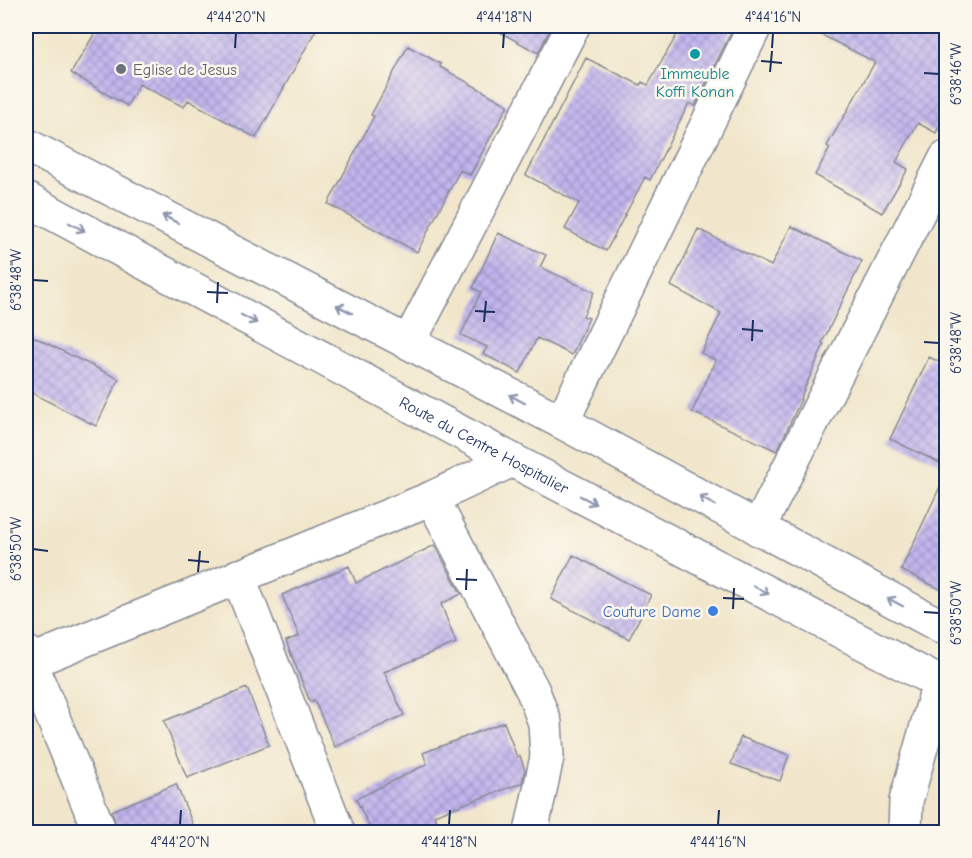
<svg xmlns="http://www.w3.org/2000/svg" width="972" height="858" font-family="'Comic Neue',sans-serif">
<style>
.building{fill:url(#building-cross-hatch)}
.lines{fill:none;stroke-linecap:round;stroke-linejoin:round}
.minor-casing{stroke:#868a94;stroke-width:36}
.minor{stroke:#fff;stroke-width:33}
.oneway{stroke:#8d97ae}
.ticks{fill:none;stroke:#1b2f5e;stroke-width:2}
.culture-dot{fill:#0f9aa8;stroke:#fbf7ec;stroke-width:2}
.worship-dot{fill:#6b7280;stroke:#fbf7ec;stroke-width:2}
.shop-dot{fill:#3f7fe0;stroke:#fbf7ec;stroke-width:2}
.labels{text-anchor:middle;stroke-width:5;stroke-linejoin:round;paint-order:stroke}
.worship-label{font-size:16px;fill:#5b616d;stroke:#fbf7ec;text-anchor:start}
.culture-label{font-size:16px;fill:#0d838f;stroke:#fbf7ec}
.street-label{font-size:16px;fill:#1b2f5e;stroke:#fbf7ec}
.shop-label{font-size:16px;fill:#366cbe;stroke:#fbf7ec;text-anchor:end}
.neatline{fill:none;stroke:#1b2f5e;stroke-width:2}
.ticks-label{font-size:15px;text-anchor:middle;fill:#1b2f5e}
</style>
<defs>
<pattern id="building-cross-hatch" width="8" height="8" patternUnits="userSpaceOnUse" patternTransform="scale(1.5)"><rect width="8" height="8" fill="#c2b5ee"/><path d="M0 0l8 8M0 8l8-8" fill="none" stroke="#9d94c4"/></pattern>
</defs>
<rect width="100%" height="100%" fill="#fbf7ec"/>
<filter id="ink" filterUnits="userSpaceOnUse"><feTurbulence type="fractalNoise" baseFrequency=".0167" numOctaves="2"/><feDisplacementMap in="SourceGraphic" scale="12" xChannelSelector="R" yChannelSelector="G"/><feConvolveMatrix kernelMatrix="1 2 1 2 8 2 1 2 1" color-interpolation-filters="sRGB"/></filter>
<filter id="wash" filterUnits="userSpaceOnUse"><feTurbulence type="fractalNoise" baseFrequency=".008" numOctaves="4" result="noise"/><feDisplacementMap in="SourceGraphic" scale="24" xChannelSelector="R" yChannelSelector="G"/><feGaussianBlur stdDeviation="1.35" result="paint"/><feColorMatrix in="noise" values="0 0 0 0 0 0 0 0 0 0 0 0 0 0 0 0 0 1.4 0 .05"/><feComposite in="paint" operator="in"/></filter>
<g filter="url(#wash)">
<rect width="100%" height="100%" fill="#f1e6cb"/>
<g id="blocks">
<path class="building" d="M99 26H318L256 138 188 100 184 107 139 84 127 106 71 73Z
M489 26H552L538 53Z
M682 26H734L695 106 689 103 650 180 645 177 606 251 565 229 579 203 526 175 586 58 640 85 642 82 648 85Z
M804 26H946V114L936 133 918 123 896 162 908 169 882 213 815 175 830 148 827 146 875 62Z
M408 46 441 64 440 67 508 105 470 175 460 170 417 252 328 204 374 116 371 115Z
M791 226 862 261 822 343 824 344 800 399 801 400 777 451 692 412 716 360 701 353 721 313 671 286 698 229 771 266Z
M498 233 546 255 540 267 594 292 583 316 589 318 572 355 537 338 520 373 483 354 487 347 461 335 481 292 473 288Z
M26 333 119 379 96 426 26 390Z
M929 357 946 365V466L890 439Z
M946 474V592L901 570Z
M435 545 461 594 441 604 456 643 384 672 404 715 335 747 314 700 310 702 286 641 299 636 282 595 349 566 356 583Z
M573 555 651 595 629 639 551 599Z
M247 688 269 745 187 778 164 721Z
M504 722 517 757 520 756 525 770 522 783 434 815 442 832H372L356 799 427 764 423 753Z
M741 737 789 755 780 781 731 764Z
M176 784 196 832H118L112 811Z"/>
</g>
</g>
<g filter="url(#ink)">
<use href="#blocks" fill-opacity="0" stroke="#868a94" stroke-width="1.5"/>
<g class="lines">
<g class="minor-casing">
<g id="minor">
<path d="M26 145 562 422 946 629"/>
<path id="s1" d="M26 199 512 460 946 686"/>
<path d="M409 342 573 26"/>
<path d="M562 422 755 26"/>
<path d="M432 498 533 691 545 723 547 757 531 832"/>
<path d="M758 529 946 158"/>
<path d="M238 576 338 832"/>
<path d="M26 652 100 832"/>
<path d="M30 662 432 498 512 460"/>
<path d="M905 832 906 801 939 683"/>
</g>
</g>
<use href="#minor" class="minor"/>
</g>
<defs><path id="oneway-shaft" d="M-6 0H5M1.5-3L5.5 0L1.5 3" fill="none" stroke-width="1.6" stroke-linecap="round" stroke-linejoin="round" transform="scale(1.5)"/></defs>
<g class="oneway">
<use href="#oneway-shaft" transform="translate(170 219) rotate(-153)"/>
<use href="#oneway-shaft" transform="translate(77 227) rotate(28)"/>
<use href="#oneway-shaft" transform="translate(344 309) rotate(-153)"/>
<use href="#oneway-shaft" transform="translate(249 319) rotate(28)"/>
<use href="#oneway-shaft" transform="translate(517 399) rotate(-152)"/>
<use href="#oneway-shaft" transform="translate(588 500) rotate(28)"/>
<use href="#oneway-shaft" transform="translate(707 501) rotate(-152)"/>
<use href="#oneway-shaft" transform="translate(761 590) rotate(28)"/>
<use href="#oneway-shaft" transform="translate(895 602) rotate(-152)"/>
</g>
</g>
<path class="ticks" d="M235 48 236 33M503 48 504 33M772 48 773 33M761 61 782 63M770 72 772 51M924 73 939 74M33 280 48 281M207 292 228 293M217 303 218 282M475 311 495 312M484 322 486 301M742 329 763 331M752 341 753 320M924 342 939 343M33 549 48 551M188 560 209 562M198 572 200 551M456 579 477 580M466 590 467 569M723 598 744 599M733 609 734 588M924 612 939 613M180 825 181 810M449 825 450 810M718 825 719 810"/>
<circle class="culture-dot" cx="695" cy="54" r="6"/>
<circle class="worship-dot" cx="121" cy="69" r="6"/>
<circle class="shop-dot" cx="713" cy="611" r="6"/>
<g class="labels">
<g class="worship-label">
<text x="133" y="75">Eglise de Jesus</text>
</g>
<g class="culture-label">
<text x="695" y="79">Immeuble<tspan x="695" dy="18">Koffi Konan</tspan></text>
</g>
<g class="street-label">
<text dy="6" stroke="none"><textPath href="#s1" startOffset="520">Route du Centre Hospitalier</textPath></text>
</g>
<g class="shop-label">
<text x="701" y="617">Couture Dame</text>
</g>
</g>
<rect width="972" height="858" fill="none" stroke="#fbf7ec" stroke-width="66"/>
<rect x="33" y="33" width="906" height="792" class="neatline"/>
<g class="ticks-label">
<text x="236" y="22">4°44'20"N</text>
<text x="504" y="22">4°44'18"N</text>
<text x="773" y="22">4°44'16"N</text>
<text transform="translate(956 74) rotate(-90)" y="5">6°38'46"W</text>
<text transform="translate(16 280) rotate(-90)" y="5">6°38'48"W</text>
<text transform="translate(956 343) rotate(-90)" y="5">6°38'48"W</text>
<text transform="translate(16 549) rotate(-90)" y="5">6°38'50"W</text>
<text transform="translate(956 613) rotate(-90)" y="5">6°38'50"W</text>
<text x="180" y="847">4°44'20"N</text>
<text x="449" y="847">4°44'18"N</text>
<text x="718" y="847">4°44'16"N</text>
</g>
</svg>
